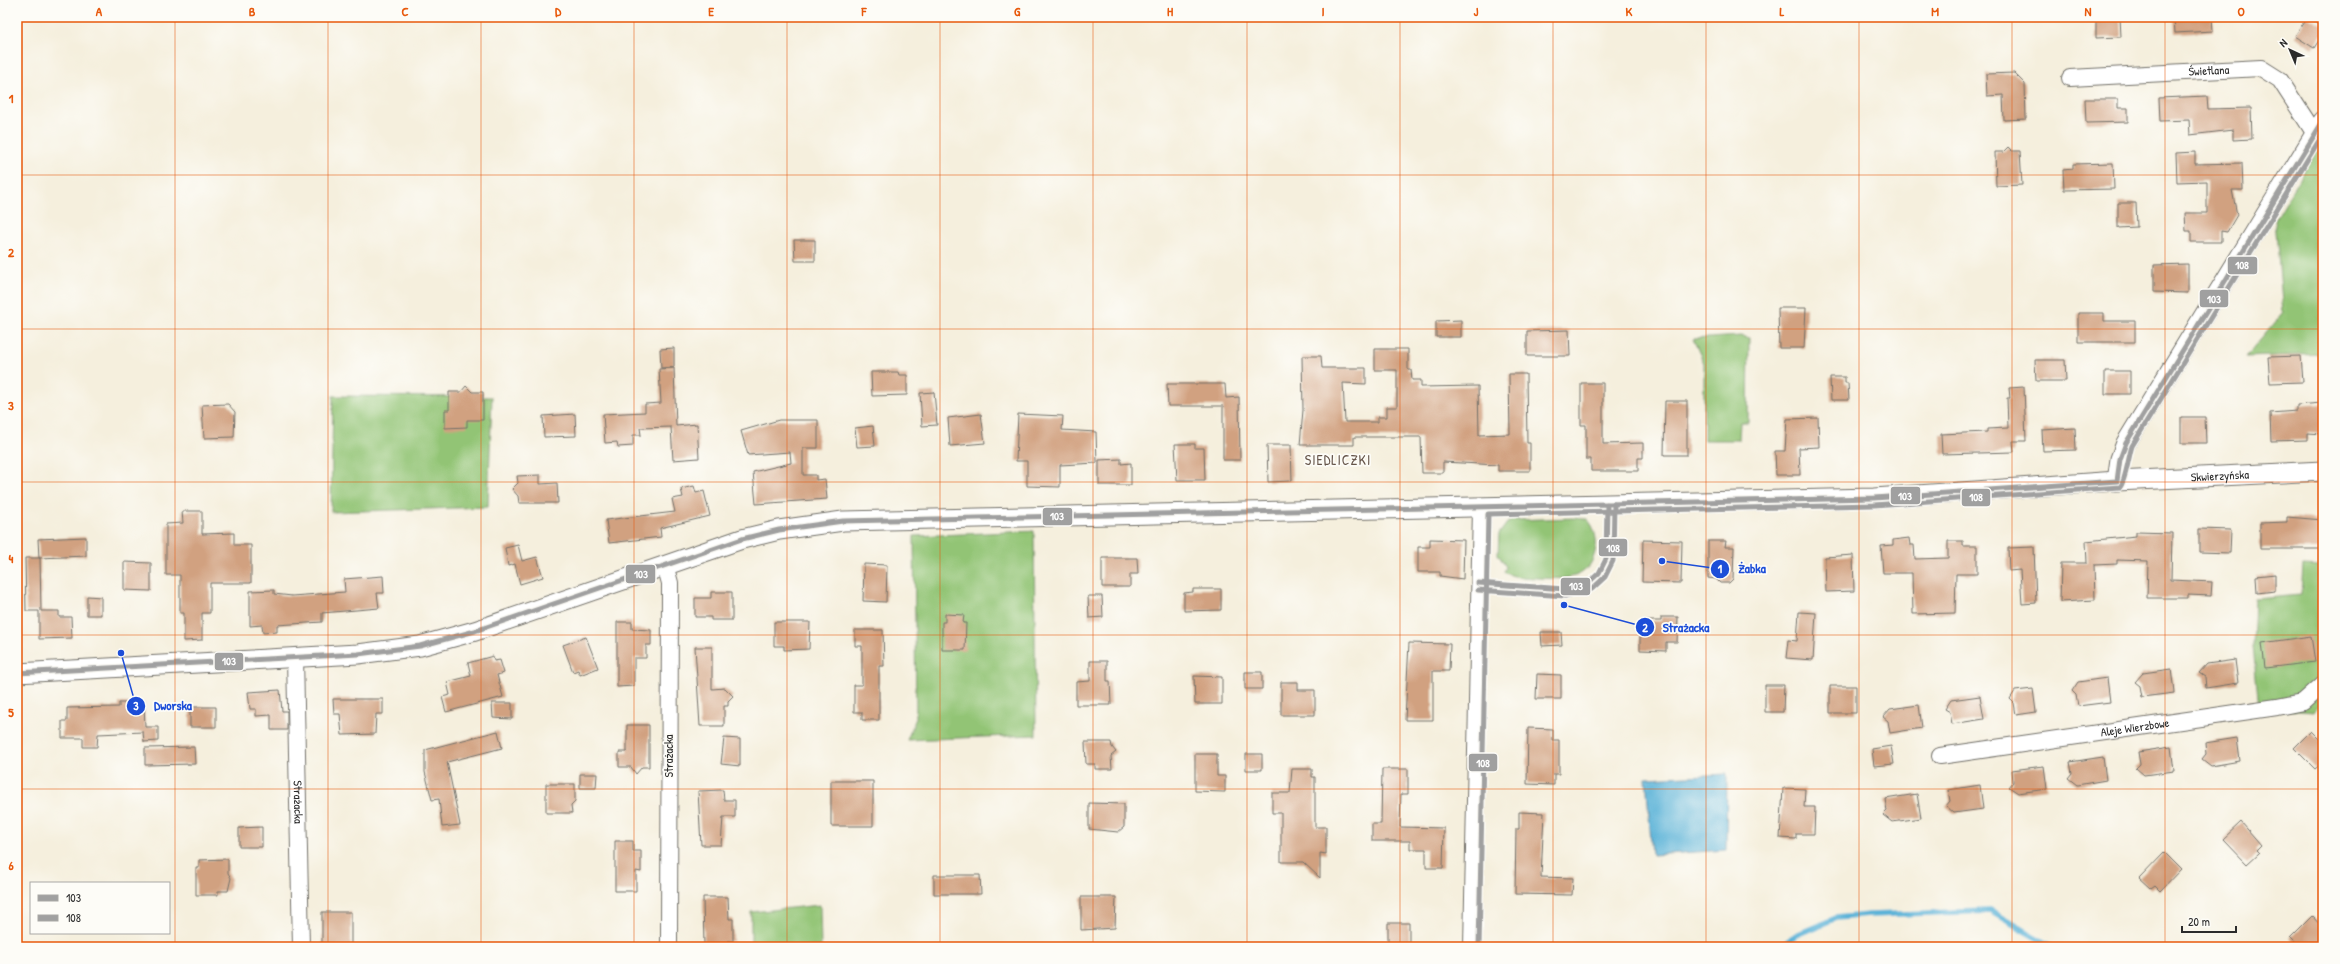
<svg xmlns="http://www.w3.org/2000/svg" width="2340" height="964" font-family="'Patrick Hand',sans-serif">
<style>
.green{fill:#92c475;stroke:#5e7850}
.water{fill:#5bb3d8;stroke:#436f82}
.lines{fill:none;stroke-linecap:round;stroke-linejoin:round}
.stream{stroke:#5bb3d8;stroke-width:5.5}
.building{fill:#d1a180}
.minor-casing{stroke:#727069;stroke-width:18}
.tertiary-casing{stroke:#727069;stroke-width:21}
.minor{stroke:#fff;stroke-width:16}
.tertiary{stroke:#fff;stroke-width:19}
.bus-1-casing{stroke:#fdfcf7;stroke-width:8}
.bus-2-casing{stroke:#fdfcf7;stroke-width:8}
.bus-1{stroke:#a0a0a0;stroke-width:5}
.bus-2{stroke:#a0a0a0;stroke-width:5}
.grid{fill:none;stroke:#e8590c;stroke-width:1;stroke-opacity:0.55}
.labels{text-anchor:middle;stroke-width:3.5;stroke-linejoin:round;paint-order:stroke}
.street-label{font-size:12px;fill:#2b2b2b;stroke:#fdfcf7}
.quarter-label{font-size:14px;letter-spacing:1px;fill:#655449;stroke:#fdfcf7}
.leader{fill:none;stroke:#1d4ed8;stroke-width:1.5}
.callout-dot{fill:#1d4ed8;stroke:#fdfcf7;stroke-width:1.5}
.mark-label{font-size:12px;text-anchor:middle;font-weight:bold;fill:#fff}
.callout-label{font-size:13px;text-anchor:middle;font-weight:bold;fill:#1d4ed8;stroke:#fdfcf7;stroke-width:3.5;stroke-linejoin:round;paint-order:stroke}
.line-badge{stroke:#fdfcf7;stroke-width:1.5}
.badge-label{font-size:11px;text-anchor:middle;font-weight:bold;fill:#fff}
.neatline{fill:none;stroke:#e8590c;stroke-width:1.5}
.grid-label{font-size:13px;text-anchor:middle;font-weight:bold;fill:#e8590c}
</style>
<rect width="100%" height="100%" fill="#fdfcf7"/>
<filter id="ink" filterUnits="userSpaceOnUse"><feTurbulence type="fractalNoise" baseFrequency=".025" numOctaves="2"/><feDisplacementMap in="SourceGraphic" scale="8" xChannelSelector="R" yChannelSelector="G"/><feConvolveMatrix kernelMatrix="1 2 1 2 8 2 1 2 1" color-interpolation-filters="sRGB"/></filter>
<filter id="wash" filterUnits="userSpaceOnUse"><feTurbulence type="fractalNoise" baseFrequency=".012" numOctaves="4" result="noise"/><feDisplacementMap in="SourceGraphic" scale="16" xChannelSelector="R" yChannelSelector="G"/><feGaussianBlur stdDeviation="0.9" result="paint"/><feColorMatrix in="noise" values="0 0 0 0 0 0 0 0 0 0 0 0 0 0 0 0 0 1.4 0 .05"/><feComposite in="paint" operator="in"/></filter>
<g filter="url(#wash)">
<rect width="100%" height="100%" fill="#f5efdd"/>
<path class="green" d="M2323 139V354L2246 357 2283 313 2275 220Z
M1741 336 1749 338 1748 422H1740L1739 440H1704V363L1693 339Z
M333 396 492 397 488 507 331 512Z
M1573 518 1587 519C1594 526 1597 537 1596 547 1591 582 1564 579 1536 578 1525 577 1514 578 1504 572L1506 567 1498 554 1499 534 1507 523 1513 520Z
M1034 531 1036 735 907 740 916 718 914 536Z
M2303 565 2323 566V701L2314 712 2259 708 2253 646 2255 598 2301 594Z
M820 905 821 947H751V912Z"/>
<path class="water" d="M1727 774 1726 850 1652 855 1646 778Z"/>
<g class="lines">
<path class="stream" d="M1780 947 1796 935 1836 918 1869 915 1990 911 2052 947"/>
</g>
<g id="blocks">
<path class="building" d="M2096 17H2120L2121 37 2096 38Z
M2174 17H2212L2213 31 2175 33Z
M2307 17 2323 26V34L2314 48 2295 36Z
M2014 73 2025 84 2026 119 2004 120 2003 95 1987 96 1986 74Z
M2207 96 2208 109 2251 108 2252 139 2233 140V130L2190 135 2189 120 2160 121 2159 98Z
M2085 99H2118V108H2128V122L2086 123Z
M2008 147 2012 151H2020L2022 185 1996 186 1995 152H2003Z
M2195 152V164L2242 163 2243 190H2232L2237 215 2227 232 2221 231V242H2191V231H2186L2185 213H2207V181L2177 182 2176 153Z
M2113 163 2114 189 2064 190 2063 170 2073 169V164Z
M2118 203H2136L2137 227 2118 228Z
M794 240H815V261H795Z
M2188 264V293L2154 292V265Z
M1778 308H1806L1804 348H1779Z
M2078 313H2104V321H2135V342H2078Z
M1461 320V337H1436V321Z
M1569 330 1570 356H1527V331Z
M674 348V367L661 368 660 349Z
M1375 349H1408V370H1411L1412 380H1421V387L1478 386 1479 435 1510 434 1509 374H1526L1527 443H1530V471H1498V465L1443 462V473H1422L1421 437H1354V445H1300L1303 410 1302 356H1321L1322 368H1366V384L1343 383 1345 422H1378V417H1387V407H1397V370H1375Z
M2301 356 2303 382 2270 383 2268 357Z
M2035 360H2065L2066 381H2036Z
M674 368 676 426 697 424 699 458 673 460 671 427 640 428 641 435H633V446L618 447 617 442 605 443 603 414 645 412V404L661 403 659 369Z
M2105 371H2130V394H2105Z
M871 372H898L899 375H907V395L872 396Z
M1830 377H1845V383H1848L1849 400H1831Z
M1581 383H1603V444L1643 443V458H1638V471H1591V459H1586V425H1581Z
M1167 384H1225L1226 398 1239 397 1240 460H1223V406H1168Z
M466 386 472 392H483V420H467V427L445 428V410H449V392H461Z
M2024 387 2026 441H2013L2014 452 1942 454 1941 434 1987 432V429L2008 428 2007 398H2010L2009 388Z
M934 392 937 425 922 426 920 393Z
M1665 401H1687V455H1664Z
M2322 403 2323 434 2308 433V440L2271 441 2270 413 2297 411V405Z
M228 404 235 412 234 437 204 438 202 405Z
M575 414 576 436 544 437 543 416Z
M981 414 985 443 950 446 948 418Z
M1018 414 1063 416 1062 430 1096 432 1097 463 1060 465V487L1027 486V461H1016Z
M2181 417H2205L2206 443H2181Z
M1818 418 1819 447 1799 448 1800 475H1776L1775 451H1785L1787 419Z
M779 420H818V448H803V475H816V480L825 479 827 499 756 504 753 472 791 463 790 452 748 455 741 431Z
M873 426 875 446 857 447 855 428Z
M2075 428 2076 450 2043 451 2042 430Z
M1175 444H1195V448H1204L1205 480H1177Z
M1267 445H1291L1292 481 1268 482Z
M1121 459V464L1131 463V485H1099V460Z
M540 475V484L557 483 558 503H519L518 496 512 489 518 483 517 476Z
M694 486 696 493 704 491 710 516 660 528 661 537 609 543 606 520 675 512 672 499 683 497 681 489Z
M182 511H202V534L234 533V545H251V583H210V613H202V640L184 641V613H180V575H166V524L183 523Z
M2287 517 2323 520V549H2260V523L2287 522Z
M2199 529 2231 530 2230 553 2199 552Z
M2136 532 2172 533 2171 580 2212 582 2211 596 2188 595V598H2147L2148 561 2117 560V564L2094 565 2095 600 2060 602 2061 563H2087L2086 541 2136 536Z
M86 537V556L39 558 38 539Z
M1909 538 1910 545H1914L1915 559 1948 558V541H1963V546H1977V574H1956L1955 613 1913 614 1912 573H1883L1881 546 1893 545V540Z
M1430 539 1464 540 1463 579 1440 576V572H1418V547H1430Z
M1643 540 1682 541 1681 583 1642 582Z
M1708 541H1726L1725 547H1734L1733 579 1729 583H1720L1716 579 1708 578Z
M518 545 522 561 537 557 543 577 520 584 515 564 508 566 505 548Z
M2034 547 2036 603 2022 604 2020 570 2009 571 2008 548Z
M1853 555 1854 591 1826 592 1825 557Z
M25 558H40L41 611H59V617H71L72 638 39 639V611H26Z
M1102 558H1137L1138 574H1130V587H1102Z
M124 562 151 563V591L124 590Z
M864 564 887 565 886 602 863 601Z
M2275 574V591L2257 593 2256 576Z
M383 576 384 593H377L379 608 322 613V622L277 625V632L263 633 262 625 250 626V591L274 590V594L292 596 345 592 344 579Z
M1193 589H1221V610L1184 611V593L1193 592Z
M711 592H732V620H711V617H695V598H711Z
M87 596 101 597V615H87Z
M1088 596H1102L1103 617 1089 618Z
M1799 612 1816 613 1813 660 1786 658 1788 640 1797 641Z
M945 614 964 615 963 623H966L965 650H942V622H945Z
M1661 617H1678L1677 642H1666V651L1640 650V621H1661Z
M617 622H632V629L651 630V645H646V658H634V686L617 687Z
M774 622H810L809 649 784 650V646H774Z
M855 630H883L884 666H879V720H862V712H854V685H862V646H855Z
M1541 632H1561L1562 645 1542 646Z
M2311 636 2315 662 2265 668 2262 643Z
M586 637 598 668 580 675 578 670 573 672 563 645Z
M1409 643 1450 644 1449 671H1433V720H1405Z
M695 647H712V689L725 688 733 696 728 701V706H724V726H700Z
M493 656 494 661 500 660 504 673 497 675 503 697 446 712 442 697 450 695 447 682 471 676 468 663Z
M2235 660 2238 683 2206 688 2205 677 2199 673 2207 664Z
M1090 661H1107V681H1110L1111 705H1076V682L1090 681Z
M2171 669 2174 693 2142 697 2140 686 2135 682 2143 673Z
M1245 672H1262V689H1245Z
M1537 674 1561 675V699H1536Z
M1194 676 1222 677V704H1195Z
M2107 678 2110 702 2078 706 2076 695 2072 691 2078 682Z
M1281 682H1298V690H1315V715H1281Z
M1765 685H1784L1783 712H1765Z
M1830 686H1856V713H1830Z
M2033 689 2036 712 2016 715 2014 703 2010 699 2015 691Z
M280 690 282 711H287V730H271V715L256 716V709H250L248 692Z
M1980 696 1984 719 1952 724 1950 712 1945 709 1951 700Z
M333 699H383V714H376L375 734 342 735 340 714H334Z
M119 703H144L145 727H158V741L144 742 143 732 98 734 97 747H83V738H62V721H67V708L119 707Z
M492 703H512V719L493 718Z
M1919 705 1922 728 1890 733 1888 721 1883 717 1890 709Z
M190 707H216V727H190Z
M627 725H649V767H642L636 774 631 767H619V752H627Z
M1528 728 1553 729V740H1559V774H1554V785L1527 784Z
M498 731 502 748 447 762 460 825 442 827 439 799 432 800 425 772V750Z
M2311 731 2323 743V762L2315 769 2294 748Z
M724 738 740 739V766L721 764Z
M2237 738 2240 761 2211 766 2202 759 2206 754 2205 743Z
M1085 742H1111L1112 747 1116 752 1111 756 1112 769H1095V764H1086Z
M1891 746 1894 764 1874 766 1872 749Z
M194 747 195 764 145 765V748Z
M2171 747 2174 771 2144 775 2136 768 2140 764 2138 752Z
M1195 754H1217V776H1225V792L1195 791Z
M1246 754H1262V770H1246Z
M2103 757 2106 780 2077 785 2068 778 2072 773 2070 762Z
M2044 766 2047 789 2018 793 2009 787 2013 782 2012 770Z
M1292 769H1312V777H1315V827H1326V854L1320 853V878L1303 862H1281V813H1272V793H1290Z
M1382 769H1408V794H1401L1400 827 1444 828 1443 868H1426V849H1410V841H1372V824H1381Z
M580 774H597L596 788H580Z
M831 781H873V826H831Z
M546 784H575V801L571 805 572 813H546Z
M1980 785 1983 809 1954 813 1946 806 1950 801 1948 790Z
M1783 788 1805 789 1804 807H1815L1814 834H1796V839L1780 838Z
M723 790 724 800H735V817H723L721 845H701L698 791Z
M1917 794 1921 818 1892 822 1883 815 1887 811 1885 799Z
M1089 803 1124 804V827L1118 832 1089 829Z
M1519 812 1544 813 1541 877 1573 878 1572 895 1515 894 1516 829H1519Z
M2241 822 2261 845 2256 850 2259 853 2247 864 2223 839Z
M262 827V847H239V828Z
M615 841H633V851H641V872L636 871V891H615Z
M2164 852 2181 869 2160 891 2155 886 2151 889 2139 878Z
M228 859V873L231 878 228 891H218V895H196V868H199V860Z
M934 875H980L981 894H934Z
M703 897H728L729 919H733V941H728V947H704Z
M1081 897H1116L1115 928 1081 930Z
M322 912H351V946L322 947Z
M2312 916 2323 928V939L2315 947H2299L2290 938Z
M1388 923H1409V947H1388Z"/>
</g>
</g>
<g filter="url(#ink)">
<use href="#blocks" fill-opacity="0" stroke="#727069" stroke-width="1"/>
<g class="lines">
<g class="minor-casing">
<g id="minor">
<path id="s1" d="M2070 78 2261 68 2280 80 2315 134"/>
<path d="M665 565 670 583 669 947"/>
<path id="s2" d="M295 657 301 947"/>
<path id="s3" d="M1940 756 2277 707 2303 702 2323 684"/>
<path d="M1472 947 1481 507"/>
</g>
</g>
<g class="tertiary-casing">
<g id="tertiary">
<path d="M2117 481 2120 459 2126 443 2323 121"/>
<path id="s4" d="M17 673 358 654 420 646 475 631 742 539 779 530 843 521 1874 498 2117 481 2323 471"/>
</g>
</g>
<use href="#minor" class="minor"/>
<use href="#tertiary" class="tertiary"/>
<g class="bus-1-casing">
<path id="bus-1" d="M2117 481 2120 459 2126 443 2323 121
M1478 583 1565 589 1588 583 1599 573 1606 559 1607 504
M17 673 358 654 420 646 475 631 742 539 779 530 843 521 1874 498 2117 481"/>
</g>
<g class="bus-2-casing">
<path id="bus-2" d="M1478 590 1565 596 1592 589 1605 577 1613 561 1614 504
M1479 947 1488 514 1874 505 2120 487C2125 483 2129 455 2132 446L2323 134"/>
</g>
<use href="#bus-1" class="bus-1"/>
<use href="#bus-2" class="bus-2"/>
</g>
</g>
<path class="grid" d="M175 17V947M328 17V947M481 17V947M634 17V947M787 17V947M940 17V947M1093 17V947M1247 17V947M1400 17V947M1553 17V947M1706 17V947M1859 17V947M2012 17V947M2165 17V947M17 175H2323M17 329H2323M17 482H2323M17 635H2323M17 789H2323"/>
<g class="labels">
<g class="street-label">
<text dy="4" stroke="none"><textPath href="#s1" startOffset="139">Świetlana</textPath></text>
<text dy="4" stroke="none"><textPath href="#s4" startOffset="2224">Skwierzyńska</textPath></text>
<text dy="4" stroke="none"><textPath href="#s3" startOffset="197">Aleje Wierzbowe</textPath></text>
<text transform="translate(669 756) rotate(-90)" y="4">Strażacka</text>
<text dy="4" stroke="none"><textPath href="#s2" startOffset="145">Strażacka</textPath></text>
</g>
<g class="quarter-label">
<text x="1338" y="465">SIEDLICZKI</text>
</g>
</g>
<path class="leader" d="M1662 561L1720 569M1564 605L1645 627M121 653L136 706"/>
<g class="callout-dot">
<circle cx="1662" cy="561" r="4"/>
<circle cx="1564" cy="605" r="4"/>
<circle cx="121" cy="653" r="4"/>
<circle cx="1720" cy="569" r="10"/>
<circle cx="1645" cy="627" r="10"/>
<circle cx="136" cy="706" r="10"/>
</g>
<g class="mark-label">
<text x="1720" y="573">1</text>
<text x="1645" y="632">2</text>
<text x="136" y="710">3</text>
</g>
<g class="callout-label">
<text x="1752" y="573">Żabka</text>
<text x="1686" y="632">Strażacka</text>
<text x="173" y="710">Dworska</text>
</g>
<g class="line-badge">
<rect x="2227" y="256" width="31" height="19" rx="4" fill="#a0a0a0"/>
<rect x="2199" y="289" width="30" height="19" rx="4" fill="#a0a0a0"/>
<rect x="1890" y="486" width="31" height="19" rx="4" fill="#a0a0a0"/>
<rect x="1961" y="488" width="30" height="19" rx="4" fill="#a0a0a0"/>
<rect x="1042" y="507" width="31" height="19" rx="4" fill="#a0a0a0"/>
<rect x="1598" y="538" width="30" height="19" rx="4" fill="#a0a0a0"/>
<rect x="625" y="564" width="31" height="20" rx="4" fill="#a0a0a0"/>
<rect x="1560" y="577" width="31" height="19" rx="4" fill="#a0a0a0"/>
<rect x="214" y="652" width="30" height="19" rx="4" fill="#a0a0a0"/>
<rect x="1468" y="753" width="30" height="19" rx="4" fill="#a0a0a0"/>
</g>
<g class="badge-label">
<text x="2242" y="269">108</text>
<text x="2214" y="303">103</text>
<text x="1905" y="500">103</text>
<text x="1976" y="501">108</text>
<text x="1057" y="520">103</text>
<text x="1613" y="552">108</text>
<text x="641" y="578">103</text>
<text x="1576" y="590">103</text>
<text x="229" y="665">103</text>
<text x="1483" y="767">108</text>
</g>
<rect width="2340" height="964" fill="none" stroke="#fdfcf7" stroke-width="44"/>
<rect x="30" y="882" width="140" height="52" fill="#fdfcf7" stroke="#a9a8a5"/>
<rect x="38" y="895" width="20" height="6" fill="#a0a0a0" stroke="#a9a8a5"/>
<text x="66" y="902" font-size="12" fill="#2b2b2b">103</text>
<rect x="38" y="915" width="20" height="6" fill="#a0a0a0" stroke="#a9a8a5"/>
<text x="66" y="922" font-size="12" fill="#2b2b2b">108</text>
<g transform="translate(2290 50) rotate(316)" stroke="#fdfcf7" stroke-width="3" paint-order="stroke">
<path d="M0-3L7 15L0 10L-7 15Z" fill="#2b2b2b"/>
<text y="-6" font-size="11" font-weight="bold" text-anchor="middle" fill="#2b2b2b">N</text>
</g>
<path d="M2182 926v6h54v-6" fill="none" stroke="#2b2b2b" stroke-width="2"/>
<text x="2188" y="926" font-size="12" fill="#2b2b2b" stroke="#fdfcf7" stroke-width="3" paint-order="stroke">20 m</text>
<rect x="22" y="22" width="2296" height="920" class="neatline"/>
<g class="grid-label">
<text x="99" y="16">A</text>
<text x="252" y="16">B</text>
<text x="405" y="16">C</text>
<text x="558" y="16">D</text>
<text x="711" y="16">E</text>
<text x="864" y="16">F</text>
<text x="1017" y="16">G</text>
<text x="1170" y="16">H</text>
<text x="1323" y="16">I</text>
<text x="1476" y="16">J</text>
<text x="1629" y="16">K</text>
<text x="1782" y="16">L</text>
<text x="1935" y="16">M</text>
<text x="2088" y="16">N</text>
<text x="2241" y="16">O</text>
<text x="11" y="103">1</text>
<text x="11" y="257">2</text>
<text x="11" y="410">3</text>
<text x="11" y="563">4</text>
<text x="11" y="717">5</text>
<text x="11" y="870">6</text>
</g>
</svg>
